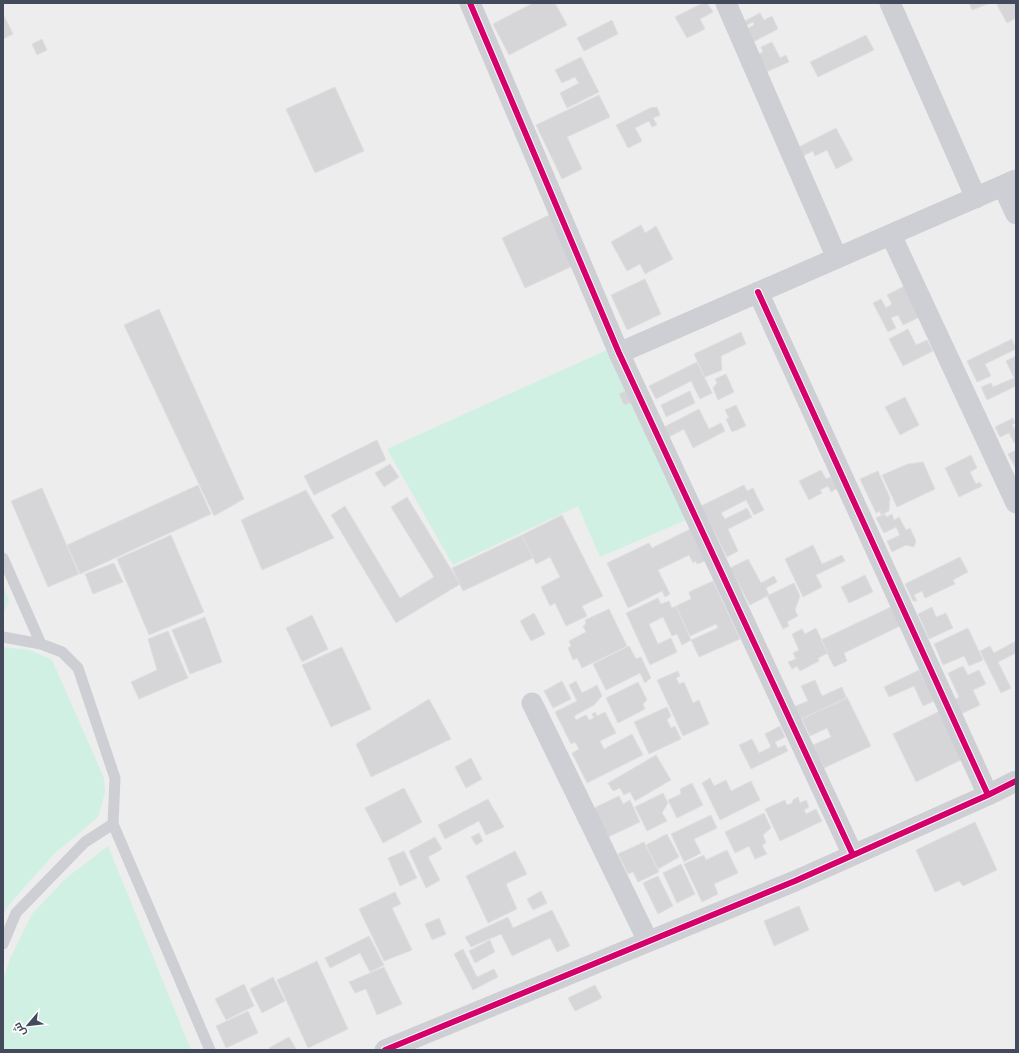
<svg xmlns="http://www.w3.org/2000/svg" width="1019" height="1053" font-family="Raleway,Cairo,sans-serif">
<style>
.green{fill:#cff0e3}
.building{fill:#d6d6d9;stroke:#dfdee0}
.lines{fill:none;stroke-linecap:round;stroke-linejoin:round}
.lane{stroke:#cecfd4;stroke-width:11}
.street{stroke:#cecfd4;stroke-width:21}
.cycleway-casing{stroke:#fff;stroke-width:8}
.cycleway{stroke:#d6006c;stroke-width:6}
</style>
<rect width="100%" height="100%" fill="#eeeded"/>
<path class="green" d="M609 349 686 520 600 557 578 506 453 565 387 449Z
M3 585 9 600 4 613H3Z
M3 647 30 650 52 660 104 778 105 793 98 817 54 854 7 907 3 916Z
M108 846 191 1050H3V979L10 959 32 914 65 879Z"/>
<path class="building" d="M533 3H555L567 25 509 55 493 24Z
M703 3H707L713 12 700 19 705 29 687 38 675 17Z
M969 3H990L972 10Z
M999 3H1016V18L1007 23 997 5Z
M760 13 764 20 772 16 778 29 753 42 746 29 754 25 753 22 745 26 743 22Z
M3 14 13 34 3 39Z
M612 20 618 34 584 51 577 38Z
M866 35 874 50 818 77 810 62Z
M42 39 47 50 37 55 32 44Z
M772 42 780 58 786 55 789 62 766 72 758 54 763 52 761 47Z
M581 57 599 92 567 108 560 93 579 83 575 77 562 83 555 70Z
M335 87 364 151 315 173 286 109Z
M599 95 610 117 567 137 582 169 562 179 536 125Z
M657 107 660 115 653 118 657 125 652 127 649 121 635 128 642 141 628 148 616 125 650 108Z
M836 128 853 160 836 169 827 150 815 156 813 151 803 156 799 147Z
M553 213 577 264 525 288 502 238Z
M641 225 645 233 656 226 673 259 645 274 640 264 627 271 611 242Z
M645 279 661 314 627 330 611 295Z
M912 282 928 313 903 325 898 315 891 318 896 328 888 332 873 303 881 299 886 308 892 304 887 295Z
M159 309 244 499 214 516 124 325Z
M908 329 916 345 927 340 933 351 903 366 889 339Z
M741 332 746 344 721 356 722 370 705 377 694 354Z
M1012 339 1016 349 985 364 991 376 977 382 967 361Z
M1016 356V386L987 400 981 387 991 383 993 387 1014 378 1006 361Z
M697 362 712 393 700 399 691 381 656 399 649 386Z
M726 374 734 392 718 400 713 388 717 383 715 379Z
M627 390 633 402 624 405 619 394Z
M690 391 695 403 666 417 661 405Z
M905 397 919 425 900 435 885 407Z
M736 405 746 426 732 432 726 419 729 418 725 410Z
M699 409 709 429 721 423 725 431 693 448 684 429 669 437 664 427Z
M1013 418 1015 423 1012 425 1016 430V442L1014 443 1009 433 1000 437 995 427Z
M377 440 386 460 314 495 304 476Z
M1016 450V469L1008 454Z
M971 455 977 468 970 472 976 484 980 482 982 486 959 497 945 468Z
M923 462 935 489 897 507 882 475 908 464Z
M390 464 399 477 384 487 375 473Z
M821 470 826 479 835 475 841 486 831 492 828 486 820 490 822 493 809 500 799 481Z
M878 471 890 498 889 511 881 515 880 511 876 513 860 479Z
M198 485 211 514 80 574 67 545Z
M744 485 747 491 753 488 764 510 754 515 746 500 721 513 725 519 747 508 752 517 728 529 738 551 727 557 701 506Z
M42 488 79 574 48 587 11 501Z
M306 490 334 538 262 570 241 520Z
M407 497 460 584 396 623 331 515 345 506 400 598 434 577 391 507Z
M885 514 886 517 892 514 894 520 899 517 906 530 910 528 916 541 914 547 906 545 892 552 887 541 900 535 896 527 884 533 876 518Z
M562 515 603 596 582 606 587 616 566 626 555 603 550 606 541 587 560 577 550 557 536 564 522 535Z
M690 529 705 561 697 564 696 561 693 563 689 555 658 570 670 594 665 597 662 591 628 608 607 563 649 543 652 548Z
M171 535 204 612 149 635 117 559Z
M522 535 533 558 463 591 452 568Z
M813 545 822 564 842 555 845 561 816 575 822 587 803 597 785 559Z
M960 557 968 572 953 580 955 584 925 598 922 591 914 595 917 601H913L905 584Z
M748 559 761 583 774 576 777 582 766 588 769 595 750 605 730 568Z
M114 563 123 582 93 594 85 574Z
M865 575 873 592 849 603 841 587Z
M713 581 740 639 699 657 691 640 718 628 716 624 690 636 676 606 691 599 689 592Z
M794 583 800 596 795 610 798 616 787 622 789 626 783 629 767 596Z
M658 598 661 604 669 601 672 608 676 606 691 640 682 645 677 634 672 636 663 617 649 624 658 644 671 638 677 652 650 665 626 613Z
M893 606 902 625 844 653 847 661 834 667 821 640Z
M932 607 936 617 946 613 953 628 929 639 918 614Z
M609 609 627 646 582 668 577 658 573 660 568 648 571 646 569 641 586 632 583 626 586 624 585 620Z
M534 613 545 634 531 641 520 621Z
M312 615 328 649 302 662 286 628Z
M205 617 222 662 190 674 172 630Z
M816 628 828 653 818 658 819 661 800 671 797 666 792 669 788 662 796 659 793 653 799 650 792 634 802 629 805 634Z
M968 628 983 660 969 666 964 656 943 665 934 644Z
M168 631 188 678 139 699 131 682 157 670 148 639Z
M1016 641V653L998 662 1011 688 1001 693 980 651 990 646 994 653Z
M629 646 636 659 641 657 651 678 645 683 640 673 606 690 593 664Z
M342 647 371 709 331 727 302 665Z
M963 666 968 675 979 670 986 684 973 690 980 705 961 714 954 700 959 697 948 673Z
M919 670 934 701 923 706 914 686 889 697 884 687Z
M678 671 680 676 676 678 679 684 684 682 693 703 699 700 709 724 683 736 657 680Z
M815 680 822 696 842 687 847 699 798 720 793 707 808 701 801 686Z
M562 681 571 699 553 708 544 691Z
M576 681 582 693 597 685 602 696 594 705 574 716 576 720 586 715 589 720 594 718 592 714 595 712 597 716 605 712 616 733 600 741 604 749 632 734 643 755 587 783 572 753 579 749 575 742 571 744 555 712 577 701 569 685Z
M638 682 647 700 643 704 645 709 618 723 606 698Z
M847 697 871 746 824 768 813 745 831 737 827 728 810 736 802 719Z
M429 699 451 739 371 777 356 744Z
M667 707 671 716 667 720 671 728 675 726 681 739 649 754 634 722Z
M940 711 963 759 916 782 893 734Z
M780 726 785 737 775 742 778 748 785 745 788 751 751 769 739 745 752 739 759 753 771 747 765 734Z
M656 755 671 780 635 801 630 792 624 795 620 788 613 791 608 783Z
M471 758 482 779 466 788 455 767Z
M710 778 714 786 726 780 731 791 751 781 760 800 720 820 702 783Z
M692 783 703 805 677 818 668 800 681 794 680 789Z
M404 788 422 822 383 843 365 808Z
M663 793 668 803 662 813 667 821 647 831 635 807Z
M619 796 623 804 630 800 640 822 606 838 592 809Z
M798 797 800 803 806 800 809 807 804 810 806 814 816 809 822 821 780 841 765 809 785 800 787 805 792 803 793 800Z
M488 799 504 827 486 835 479 821 445 839 438 825Z
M764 813 771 828 763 835 766 843 762 845 767 854 755 859 749 846 735 853 725 832Z
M711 815 717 828 694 839 701 853 684 862 671 834Z
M975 822 997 870 963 886 959 881 935 892 916 850Z
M479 833 483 841 476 845 471 837Z
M667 834 679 857 658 869 646 845Z
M435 837 442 849 428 857 440 880 426 888 409 851Z
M644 842 659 872 638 882 633 872 628 874 618 854Z
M727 850 738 873 714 884 718 894 702 902 684 864 704 855 706 860Z
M404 851 417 878 400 886 388 858Z
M515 851 527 874 506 884 517 909 488 923 466 876Z
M681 864 695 894 677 903 663 873Z
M658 876 673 906 658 914 643 883Z
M541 891 547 903 533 910 527 899Z
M395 892 401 904 392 908 412 950 384 961 359 909Z
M799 906 809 930 774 946 764 921Z
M552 910 570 946 557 952 550 938 512 956 501 934 471 947 465 937 508 917 513 928Z
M439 918 446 934 432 940 425 924Z
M369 936 384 965 370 972 360 953 330 968 325 958Z
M490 940 495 952 475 963 469 951Z
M463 949 477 977 494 969 498 977 473 990 454 954Z
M317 961 348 1029 308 1048 277 980Z
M384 967 402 1004 377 1015 366 989 355 993 349 982Z
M273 977 285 1001 262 1013 250 989Z
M244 984 254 1006 226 1020 215 999Z
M595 985 602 998 575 1011 568 998Z
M248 1011 258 1033 226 1048 216 1026Z
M289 1037 296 1049 271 1050 269 1048Z"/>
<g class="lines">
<path class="lane" d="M3 558 41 644
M3 637 41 644 62 652 78 668 115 778 113 824 85 842 16 913 3 944
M113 824 210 1050"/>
<path class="street" d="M470 3 619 353 853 855
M726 3 837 258
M890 3 976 198
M1003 186 1016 214
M891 235 1016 503
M758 292 988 795
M619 353 1016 180
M532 703 648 941
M385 1050 795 881 988 795 1016 781"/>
<g class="cycleway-casing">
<path id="cycleway" d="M470 3 619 353 853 855
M758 292 988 795
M385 1050 795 881 988 795 1016 781"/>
</g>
<use href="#cycleway" class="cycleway"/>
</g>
<rect width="1019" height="1053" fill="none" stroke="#434a5b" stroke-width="8"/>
<g transform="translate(28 1025) rotate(242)" stroke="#ffffff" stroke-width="3" paint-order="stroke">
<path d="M0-3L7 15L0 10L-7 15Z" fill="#434a5b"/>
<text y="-6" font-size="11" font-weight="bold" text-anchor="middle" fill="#434a5b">ش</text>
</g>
</svg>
